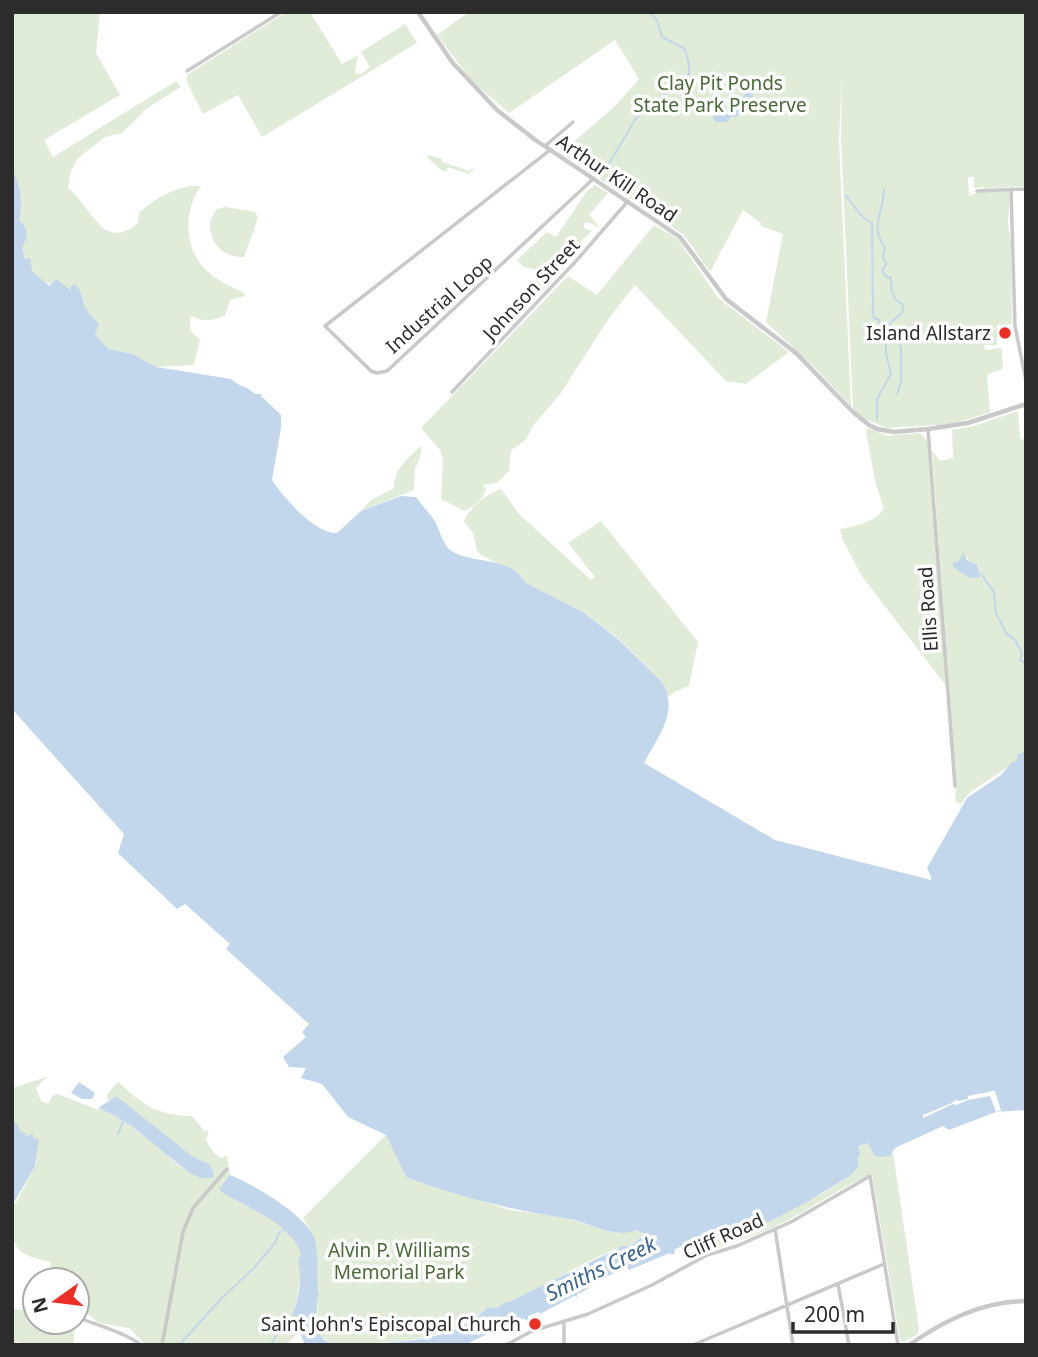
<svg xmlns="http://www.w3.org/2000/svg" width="1038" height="1357" font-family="'Noto Sans',sans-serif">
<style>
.green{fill:#e0ebd8;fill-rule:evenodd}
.water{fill:#c3d7ec}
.pier{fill:#fff}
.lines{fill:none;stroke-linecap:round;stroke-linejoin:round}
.stream{stroke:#c3d7ec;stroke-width:2}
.minor{stroke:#c9c9c9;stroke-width:3.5}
.tertiary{stroke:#c9c9c9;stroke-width:4.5}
.rail{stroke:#818181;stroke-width:2;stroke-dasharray:7 5;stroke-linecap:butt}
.poi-dot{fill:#ec2e25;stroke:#fff;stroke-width:2.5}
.labels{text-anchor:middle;stroke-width:7;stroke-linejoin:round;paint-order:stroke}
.park-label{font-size:19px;fill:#496938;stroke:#fff}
.street-label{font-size:19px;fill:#2c2c2c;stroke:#fff}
.poi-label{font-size:19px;fill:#2c2c2c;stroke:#fff;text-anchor:end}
.water-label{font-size:21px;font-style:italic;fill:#386491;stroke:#fff}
</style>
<rect width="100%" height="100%" fill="#fff"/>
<path class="green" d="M13 12H100L96 53 120 95 44 140 53 157 176 81 181 87 147 108 122 133 105 137 77 159 70 173 68 188C92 207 103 253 138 223L139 213C154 199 179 184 201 186 184 209 184 245 203 267 214 279 230 286 244 293L245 296 230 300 225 315C214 320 204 323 192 316L190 318V330L200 340 194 365 156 367 133 354 108 349 95 334 99 324C95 319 89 314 86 308 81 300 85 295 76 285L71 290C22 282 20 250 18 207 18 194 19 182 12 170Z
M286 12H310L342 64 358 55 355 73 361 74 370 67 361 52 405 24 417 43 262 137 238 95 203 114 187 82V75Z
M469 12H838L839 17V12H1026L1024 61 1026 67 1024 77H1026V186L983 189V187L974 188V177H968L969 196 978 192 1008 191 1010 195 1008 223 1011 244 1012 324 997 325V345H984L985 350 1000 348 1002 350 1003 369 987 374 990 412 953 424 887 428 863 418 853 409 841 137 842 73 839 141 851 406 816 369 766 322 783 234 761 226V223L743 210 710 272 684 235 561 153 615 106 639 79 615 40 509 113 472 81 437 35Z
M428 155 442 159V162L470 171 471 168 474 170 468 174 448 167 446 172C440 170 432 162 427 157Z
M595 185 608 193 589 215 598 225 597 227 589 222 584 223V228L592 231 577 245 571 241 558 261 566 262V266L538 296 535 290 536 270 524 267 517 260 547 232 556 237 587 191Z
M226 207 255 212 258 218 244 257C226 258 210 245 210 225 210 219 214 214 217 209Z
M654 225 678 239 718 298 789 352 746 384 726 381 635 285 609 318 561 393 532 427 526 440 511 450 509 471 497 483 485 484 483 487 486 488C484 499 474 506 465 511L441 499 443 459 440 450 421 428 568 276 597 295Z
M1018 411 1020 439 1026 440V750L1020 753 1017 761 970 792 961 804 955 802 956 786 932 451 940 461 953 458 952 430 974 426ZM965 557 971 562 978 577 969 578 958 569 956 563Z
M868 428 887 436 920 433 928 442 947 687 861 575 843 540 840 529C856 526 875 523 884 508L875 481 866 431Z
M422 445 420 458 415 469 414 490 361 511 370 501 394 488C393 470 409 457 422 445Z
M501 489 519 514 591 580 595 577 568 543 601 521 698 642 689 686 676 691 668 697 662 682 618 638 583 612 526 583 521 575 481 555 477 551 473 533 464 522C467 509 488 493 501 489Z
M47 1077 36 1088 41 1101 48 1104 52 1096 58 1094 96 1109 109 1111 158 1146 173 1161 190 1173 200 1178H213L214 1172 208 1163 192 1156 116 1097 110 1100 107 1099 108 1093 118 1082C144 1105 155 1115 192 1116L205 1132 209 1129 206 1140 214 1153 221 1158 227 1156 230 1175 220 1191C244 1206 291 1224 300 1250 304 1263 297 1300 294 1314L290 1318 294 1319 293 1324 297 1334 286 1345H146L129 1328 99 1323 84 1311 87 1289 77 1287V1280L49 1278 51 1262C10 1254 12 1245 12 1206L17 1201 37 1161 25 1136 12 1124 14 1119 12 1115V1088Z
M386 1135 406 1177 510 1210 566 1218 611 1232 621 1233 637 1230 643 1232 644 1236 631 1246 615 1249 577 1267 534 1291 497 1308 488 1307C453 1338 406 1343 362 1343 351 1343 341 1345 330 1344L318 1333 317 1299 319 1295 314 1238 303 1218Z
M868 1143 871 1149 890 1156 893 1152 919 1329 918 1334 903 1342 900 1340 872 1174C843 1186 818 1204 790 1219 763 1234 733 1242 704 1253L697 1238H707L713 1233 752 1219 769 1222 820 1195 851 1175 859 1166 857 1159 858 1146Z
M14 1309 35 1312V1322H76L73 1345H33L12 1341Z"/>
<path class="water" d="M748 88 751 89C758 100 746 108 739 116L731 117 727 122H716L713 119 714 115 744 96Z
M12 170C21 185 23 203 19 220 29 229 28 237 22 247L25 259 30 258 32 271 50 286 56 279 70 290 72 285H76C85 295 81 300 86 308 89 314 95 319 99 324L95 334 108 349 133 354 156 367 231 379C239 387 247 386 255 394H261L262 397 281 415V428L272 480C284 498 315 534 337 533L361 511 401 496 416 497C422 506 431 514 436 523 439 530 443 542 448 548 464 565 510 554 526 583L583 612 618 639 662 682C680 711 657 738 644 763L775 840 931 880V877L927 868 967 798 1001 775 1012 762 1017 761V755L1026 750V1110L996 1112 949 1130 943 1126 895 1148 890 1156 881 1157 874 1155 868 1143 858 1146 860 1155 857 1159 859 1166 851 1175 809 1201 769 1222C762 1221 758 1218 752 1219 741 1222 733 1228 721 1230L717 1237 713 1233 707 1238H697L674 1250 675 1253 672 1255 670 1253 629 1270 626 1267 588 1286V1289L577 1294V1297L574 1296 540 1314 539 1312 528 1316V1319L525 1321 524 1318 521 1320C518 1324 510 1329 506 1330L503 1326 501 1328 503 1334 498 1329 464 1345H352C391 1342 436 1343 471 1321 477 1318 482 1311 488 1307L497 1308 505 1302H509L623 1246H631L645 1234 637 1230C613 1240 588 1221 564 1218 510 1210 457 1196 406 1177L386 1135 348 1117 322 1084 301 1078 306 1068 289 1067 283 1057 306 1037 302 1032 309 1024 226 949 230 944 185 904 177 909 118 853 124 834 12 709Z
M963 553 967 560 977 565 980 577 969 578 953 567V563L960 560Z
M79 1082 95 1093 92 1099H82L71 1093Z
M116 1096 192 1156 208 1163 214 1172 213 1178H200L190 1173C160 1151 132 1121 98 1108Z
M16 1122 21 1132 26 1133 25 1136 33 1134V1137L39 1140 35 1166 12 1206V1123Z
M230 1175C253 1184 308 1216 315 1240 319 1258 316 1277 319 1295L317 1299C317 1317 313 1341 336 1345H305L300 1333H296L294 1319 290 1318C296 1312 301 1284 300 1275 300 1266 296 1262 301 1254 292 1224 247 1208 220 1191V1188Z"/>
<path class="pier" d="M993 1091H995L1001 1111 996 1112 990 1096 968 1100 956 1105 953 1104 923 1118V1115L952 1103 955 1100 958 1101 968 1099V1096Z"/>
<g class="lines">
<path class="stream" d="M603 174 636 118 689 74V65L685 49 662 37 657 20 650 12
M884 189C884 212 869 227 885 247L883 257 887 264 882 270 886 277H890L892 285 891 288 895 299 903 305 902 313 889 324 901 347V382L897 394
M845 195C854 204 861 219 872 223L873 313 874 318 879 320 886 338V353L891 374 877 399V420
M981 574 994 592 996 613 1006 633 1015 640 1022 653 1020 660 1026 664
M118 1134 123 1122
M179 1345 223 1297 254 1268 275 1243 279 1233 285 1229
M271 1345 282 1325 290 1318"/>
<path class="minor" d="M187 71 281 12
M545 146 573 122
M550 150 325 326 371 371 377 373 387 371 593 179
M1011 189 1015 326 1026 381
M977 191 1026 189
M452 392 577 260 628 201
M928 429 955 786
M775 1229 793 1345
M838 1284 849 1345
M77 1317C96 1325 126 1333 141 1345
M564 1322V1345
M162 1345 183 1232 193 1208 227 1169
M506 1345 532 1331 588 1314 652 1285 707 1255 737 1246 791 1222 870 1176 898 1345
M693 1345 884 1264"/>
<path class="tertiary" d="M418 12 452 62 497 110 534 139 680 237 726 299 796 353 853 412 869 425 877 429 894 432 928 429 968 423 1026 404
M909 1345C945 1320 981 1302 1026 1301"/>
<path class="rail" d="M12 1344 17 1345"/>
</g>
<g class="poi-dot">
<circle cx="1005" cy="333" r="7"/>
<circle cx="535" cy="1324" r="7"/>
</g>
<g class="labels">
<g class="park-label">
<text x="720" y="90">Clay Pit Ponds<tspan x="720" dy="22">State Park Preserve</tspan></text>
<text x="399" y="1257">Alvin P. Williams<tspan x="399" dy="22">Memorial Park</tspan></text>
</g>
<g class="street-label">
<text transform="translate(617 178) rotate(34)" y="7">Arthur Kill Road</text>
<text transform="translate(531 289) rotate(-47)" y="7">Johnson Street</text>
<text transform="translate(439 304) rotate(-42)" y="7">Industrial Loop</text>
<text transform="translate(928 609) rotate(-94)" y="7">Ellis Road</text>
<text transform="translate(723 1236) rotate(-24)" y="7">Cliff Road</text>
</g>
<g class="poi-label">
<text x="991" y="340">Island Allstarz</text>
<text x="521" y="1331">Saint John's Episcopal Church</text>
</g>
<g class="water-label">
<text transform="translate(601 1269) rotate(-26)" y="7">Smiths Creek</text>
</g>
</g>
<rect width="1038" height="1357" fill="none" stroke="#2c2c2c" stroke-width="28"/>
<g transform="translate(56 1301) rotate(256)"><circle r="33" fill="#ffffff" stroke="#ababab" stroke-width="2"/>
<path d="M0-5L12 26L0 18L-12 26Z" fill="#ec2e25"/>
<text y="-10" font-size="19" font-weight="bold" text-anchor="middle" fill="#2c2c2c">N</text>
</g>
<path d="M793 1322v10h100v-10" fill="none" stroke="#2c2c2c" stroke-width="3.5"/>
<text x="804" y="1322" font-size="21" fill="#2c2c2c" stroke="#ffffff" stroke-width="5" paint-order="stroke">200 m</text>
</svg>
